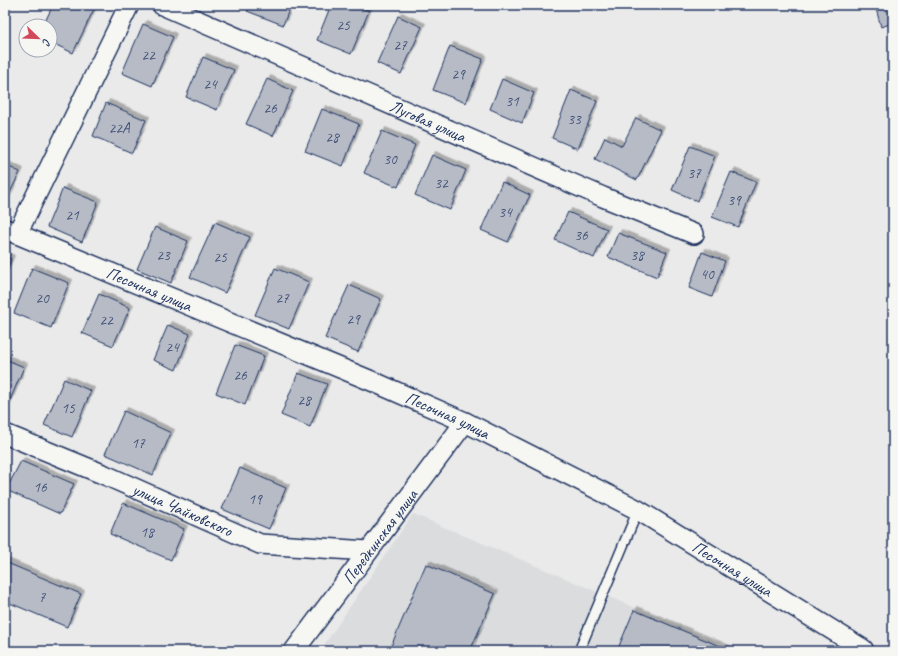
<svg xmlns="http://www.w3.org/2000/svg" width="898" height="656" font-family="Caveat,sans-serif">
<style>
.built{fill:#dadcde}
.building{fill:#b6bbc6;stroke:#1b2f5e;filter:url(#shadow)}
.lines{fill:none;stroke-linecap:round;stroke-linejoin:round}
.lane-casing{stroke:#1b2f5e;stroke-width:12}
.street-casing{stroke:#1b2f5e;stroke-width:22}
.lane{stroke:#f6f6f2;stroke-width:9}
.street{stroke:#f6f6f2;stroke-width:19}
.labels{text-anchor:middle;stroke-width:3;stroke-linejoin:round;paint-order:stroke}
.number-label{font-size:15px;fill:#425278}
.street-label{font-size:17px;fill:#1b2f5e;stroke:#f6f6f2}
</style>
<defs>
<filter id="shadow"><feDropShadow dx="3.5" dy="-3.5" stdDeviation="0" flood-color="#0004"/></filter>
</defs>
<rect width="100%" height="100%" fill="#e9eae9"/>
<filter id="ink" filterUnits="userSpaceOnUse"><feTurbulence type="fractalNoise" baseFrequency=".025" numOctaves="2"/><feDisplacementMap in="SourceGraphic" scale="8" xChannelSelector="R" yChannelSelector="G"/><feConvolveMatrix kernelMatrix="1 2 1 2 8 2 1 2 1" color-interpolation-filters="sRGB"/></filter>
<g filter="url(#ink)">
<path class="built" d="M413 514 737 651H320Z"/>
<path class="building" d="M53 5H91L95 7 73 53 50 42V26H43Z
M249 5H291L283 25 247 11Z
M331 5H355L369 11 351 54 317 40Z
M875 5H893V23L881 27Z
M398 16 422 27 401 74 377 63Z
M143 24 173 37 152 86 122 73Z
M450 46 483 59 466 103 433 90Z
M203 57 234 70 217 110 186 97Z
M267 79 293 91 273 136 246 124Z
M502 79 534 93 522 123 490 109Z
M571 90 597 101 578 149 552 138Z
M106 103 146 120 132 153 93 136Z
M322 109 359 124 343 166 305 151Z
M636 118 661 130 637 180 595 159 605 137 622 146Z
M382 131 415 145 398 187 364 173Z
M690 146 715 156 697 201 672 190Z
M432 155 466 170 450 210 415 195Z
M5 165 20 172 5 203Z
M731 172 756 182 738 227 712 217Z
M502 182 530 195 508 242 481 230Z
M63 188 98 202 82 242 47 227Z
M568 212 607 229 594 258 555 240Z
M215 222 250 237 225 293 190 277Z
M155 227 188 241 171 283 137 269Z
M618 233 667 252 657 277 608 257Z
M702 252 725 261 712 297 689 288Z
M5 256 11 259 5 274Z
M32 268 69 283 51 328 14 313Z
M275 268 309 282 289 329 255 315Z
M349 285 381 299 358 352 325 338Z
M99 294 130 308 113 346 82 333Z
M168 325 190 334 176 370 153 360Z
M235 345 264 356 245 405 216 393Z
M5 359 24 367 5 412Z
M298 373 327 384 310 427 281 415Z
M64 379 91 391 72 437 44 425Z
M124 411 171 433 153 475 105 454Z
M21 461 74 484 60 514 6 490Z
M240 468 286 488 269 529 222 509Z
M123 503 184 529 171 560 110 534Z
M5 562 81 594 67 627 5 601Z
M426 564 495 594 470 651H389Z
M634 610 731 651H617Z"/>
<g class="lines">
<g class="lane-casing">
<path id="lane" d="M579 651 638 510"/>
</g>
<g class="street-casing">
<g id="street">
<path id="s1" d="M162 5 603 197 694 234"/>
<path id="s2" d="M5 229 374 382 465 422 638 510 863 649 864 651"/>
<path d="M17 234 129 5"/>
<path id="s3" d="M5 434 105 475 260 544 368 551"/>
<path id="s4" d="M294 651 465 422"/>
</g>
</g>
<use href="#lane" class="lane"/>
<use href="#street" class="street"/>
</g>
</g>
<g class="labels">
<g class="number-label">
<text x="343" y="30">25</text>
<text x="400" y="50">27</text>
<text x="148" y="60">22</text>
<text x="458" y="79">29</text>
<text x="210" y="89">24</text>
<text x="512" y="106">31</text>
<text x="270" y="113">26</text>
<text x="574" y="124">33</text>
<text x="119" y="133">22А</text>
<text x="332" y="142">28</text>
<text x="390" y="164">30</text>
<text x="694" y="178">37</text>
<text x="441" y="188">32</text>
<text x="734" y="205">39</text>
<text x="505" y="217">34</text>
<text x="72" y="220">21</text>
<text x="581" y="240">36</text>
<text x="163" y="260">23</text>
<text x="637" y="260">38</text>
<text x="220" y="262">25</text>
<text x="707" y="279">40</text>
<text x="42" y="303">20</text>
<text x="282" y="303">27</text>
<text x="353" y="324">29</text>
<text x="106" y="325">22</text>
<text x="172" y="352">24</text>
<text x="240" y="380">26</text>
<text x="304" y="405">28</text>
<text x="68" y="413">15</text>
<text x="138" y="448">17</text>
<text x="40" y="492">16</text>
<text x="255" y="504">19</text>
<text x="147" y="537">18</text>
<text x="42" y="602">7</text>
</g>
<g class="street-label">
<text dy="6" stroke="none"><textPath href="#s1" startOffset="290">Луговая улица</textPath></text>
<text dy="6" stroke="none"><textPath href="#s2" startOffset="156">Песочная улица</textPath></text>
<text dy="6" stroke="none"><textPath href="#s2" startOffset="480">Песочная улица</textPath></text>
<text dy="6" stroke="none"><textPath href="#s3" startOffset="193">улица Чайковского</textPath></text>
<text dy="6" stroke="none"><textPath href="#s4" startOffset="143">Передкинская улица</textPath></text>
<text dy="6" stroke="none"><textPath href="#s2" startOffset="804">Песочная улица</textPath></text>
</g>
</g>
<rect width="898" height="656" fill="none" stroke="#f6f6f2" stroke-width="20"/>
<rect x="10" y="10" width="878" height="636" fill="none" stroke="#1b2f5e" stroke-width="1.5" filter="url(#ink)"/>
<g transform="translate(38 38) rotate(113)"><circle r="19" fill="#f6f6f2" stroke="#9ea6b7"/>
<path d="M0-3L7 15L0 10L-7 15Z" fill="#d1495b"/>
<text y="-6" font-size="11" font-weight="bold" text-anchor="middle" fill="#1b2f5e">С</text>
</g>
</svg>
